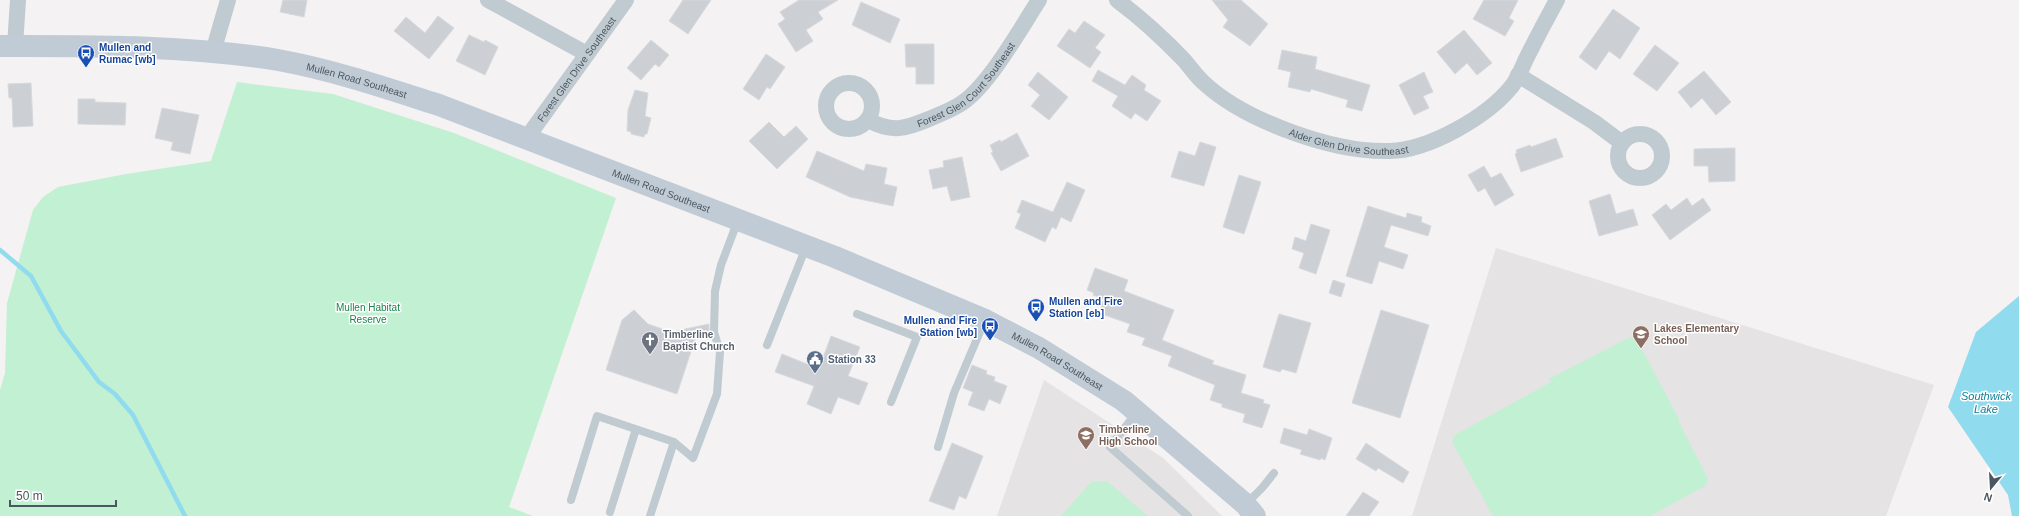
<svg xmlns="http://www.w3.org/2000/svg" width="2019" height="516" font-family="Arial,sans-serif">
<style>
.education{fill:#e5e3e4}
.green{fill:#c2f0d3}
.water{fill:#90dbed}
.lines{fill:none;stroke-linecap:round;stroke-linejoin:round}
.stream{stroke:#90dbed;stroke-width:4.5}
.building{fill:#cccfd4;stroke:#d6d9dd}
.lane{stroke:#c0cad1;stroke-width:8}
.street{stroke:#c0cad1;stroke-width:16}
.secondary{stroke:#c0cbd5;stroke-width:22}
.labels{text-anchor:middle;stroke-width:3;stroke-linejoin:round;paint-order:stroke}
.transit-label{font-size:10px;font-weight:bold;fill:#164399;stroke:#fff;text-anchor:start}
.street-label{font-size:10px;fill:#4a5660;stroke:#fff}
.park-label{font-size:10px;fill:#18844c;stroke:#fff}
.education-label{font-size:10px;font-weight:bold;fill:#785e54;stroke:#fff;text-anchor:start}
.worship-label{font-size:10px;font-weight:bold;fill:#5b616d;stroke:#fff;text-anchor:start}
.service-label{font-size:10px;font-weight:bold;fill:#4e5e75;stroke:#fff;text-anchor:start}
.water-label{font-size:11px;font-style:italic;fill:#0d7e99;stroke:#fff}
</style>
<rect width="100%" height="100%" fill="#f4f2f2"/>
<path class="education" d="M1496 248 1934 385 1886 516H1412Z
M1044 380 1163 458 1222 516H997Z"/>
<path class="green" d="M237 82 333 94 454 133 616 198 509 507 533 516H0V390L5 373 7 303 33 210 43 197 58 187 126 174 211 161Z
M1630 337 1637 340 1679 419 1678 420 1708 479 1705 486 1650 516H1493L1452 442 1455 435 1551 382 1549 379Z
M1107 481 1148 516H1061L1091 482Z"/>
<path class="water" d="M2019 296V516H2012L2008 495 1948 407 1976 332Z"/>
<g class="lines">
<path class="stream" d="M0 250 31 276 61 331 99 382 115 394 133 415 185 516"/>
</g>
<path class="building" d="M283 0H307L304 17 280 12Z
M683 0H711L688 34 669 21Z
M799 0H838L818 12 823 19 806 30 813 41 796 52 778 24 785 19 780 12Z
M1212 0H1241L1268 24 1250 46 1223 27 1228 20Z
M1484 0H1518L1509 18 1514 21 1505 36 1473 19Z
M861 2 900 19 890 43 852 25Z
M1613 9 1640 28 1620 59 1609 51 1596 70 1579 57Z
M438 16 454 28 429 59 394 31 406 17 425 33Z
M1084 21 1105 35 1095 48 1101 52 1090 68 1057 46 1069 29 1075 33Z
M1464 30 1492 63 1477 75 1467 63 1455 74 1437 52Z
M469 35 484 42 485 40 498 47 485 75 456 61Z
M651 40 669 55 659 67 655 64 641 80 627 68Z
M905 44H934V84H916V67H906Z
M1655 45 1679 63 1657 91 1633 74Z
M1282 50 1317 57 1315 69 1370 85 1362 111 1346 107 1348 100 1311 89 1310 92 1288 87 1291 72 1278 69Z
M766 54 785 67 770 89 767 87 759 100 743 89Z
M1098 70 1125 85 1132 75 1146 85 1144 90 1161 101 1147 121 1135 113 1131 119 1112 106 1118 96 1092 81Z
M1704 71 1731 102 1716 115 1702 98 1691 108 1678 92Z
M1038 72 1068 97 1049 120 1031 106 1040 95 1028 85Z
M1424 72 1433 92 1423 96 1429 108 1414 115 1399 85Z
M31 83 33 126 13 127 12 98H9L8 84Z
M635 90 648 93 645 116 651 118 647 134H645L644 137 631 134V132L627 131 628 110Z
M78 99H95V102L126 103 125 125 78 124Z
M162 108 199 115 190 154 171 150 173 142 155 138Z
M769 122 784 137 796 126 808 139 777 169 749 141Z
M1017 133 1029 156 1001 171 991 153 993 152 990 145 1000 140 1001 142Z
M1556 138 1563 157 1521 172 1515 154 1517 153 1516 150 1530 145 1531 147Z
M1200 142 1216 147 1204 186 1171 177 1179 151 1195 156Z
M1735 148V181L1709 182 1708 166H1694V149Z
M817 151 864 171 866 164 887 168 884 184 897 187 893 206 850 197 806 177Z
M962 157 970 197 951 201 947 186 933 189 929 170 944 167 943 161Z
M1484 166 1491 178 1501 173 1514 195 1495 206 1485 188 1478 192 1468 175Z
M1239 175 1261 182 1244 234 1223 227Z
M1067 182 1085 190 1071 222 1061 217 1056 229 1052 227 1045 242 1015 228 1021 214 1017 212 1022 200 1053 212Z
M1610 194 1616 214 1633 209 1638 225 1599 236 1589 201Z
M1687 198 1692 206 1703 198 1711 210 1670 240 1652 215 1666 204 1671 210Z
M1368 206 1406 218 1407 213 1422 217 1421 222 1431 226 1428 236 1391 225 1384 247 1408 255 1403 269 1379 261 1372 284 1346 276Z
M1311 224 1330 230 1316 274 1299 268 1304 253 1292 249 1295 237 1306 241Z
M1095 268 1128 280 1124 291 1174 310 1162 340 1214 361 1212 364 1246 375 1241 393 1264 400 1263 403 1270 405 1262 428 1243 422 1245 414 1222 407V404L1210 400 1215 385 1168 366 1172 356 1142 345 1145 338 1127 332 1130 324 1099 313 1104 299 1093 295 1094 293 1087 290Z
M1333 280 1345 284 1341 297 1329 293Z
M634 310 648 324 671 332 709 324V335L695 339 677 394 606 370 622 320Z
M1381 310 1429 325 1400 418 1352 403Z
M1279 314 1311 323 1296 373 1282 369 1280 372 1263 367Z
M831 336 860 347 848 376 868 383 859 405 838 397 831 414 807 404 814 386 775 372 782 354 819 369Z
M972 365 987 371 986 374 995 377 994 381 1007 386 1000 404 989 399 984 411 968 405 973 392 963 388Z
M1284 428 1307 435 1309 429 1332 438 1325 460 1321 458 1320 460 1300 454 1302 450 1280 443Z
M952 443 983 456 966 499 959 496 954 510 929 501Z
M1366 443 1409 472 1403 483 1378 468 1376 471 1356 459Z
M1363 492 1379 502 1369 516H1346Z"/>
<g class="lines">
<path class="lane" d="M857 314 917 337 891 402
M767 345 806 247
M1136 413 1110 447 1188 516
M938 447 954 393 985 320
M571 500 597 416 674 442 693 458 717 394 720 352 714 332 715 291 721 265 738 220
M1246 504 1262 488 1274 473
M610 512 636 429
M650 516 674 442"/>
<g class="street">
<path d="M488 0 587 54"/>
<path id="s1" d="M1117 0C1141 18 1163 38 1184 60 1191 68 1196 76 1204 83 1245 121 1334 153 1390 151 1430 150 1488 116 1512 86 1518 78 1522 68 1526 59 1536 39 1546 20 1557 0"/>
<path d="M15 46 18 0"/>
<path d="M213 52 228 0"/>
<path d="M1518 75 1594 122 1622 143"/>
<circle cx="849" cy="106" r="23"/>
<path id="s2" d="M868 120C892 133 905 129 929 119 940 114 952 110 962 103 989 85 1021 28 1039 0"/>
<circle cx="1640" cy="156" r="22"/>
<path id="s3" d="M526 139 626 0"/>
</g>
<path class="secondary" id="s4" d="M0 46C93 46 186 45 278 60 333 70 386 88 439 105L835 257 985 320 1039 348 1124 401 1245 504 1255 516"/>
</g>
<defs>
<g id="bus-pin" transform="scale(0.9)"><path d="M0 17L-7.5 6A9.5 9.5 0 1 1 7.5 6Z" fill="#1a4fb4" stroke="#fff"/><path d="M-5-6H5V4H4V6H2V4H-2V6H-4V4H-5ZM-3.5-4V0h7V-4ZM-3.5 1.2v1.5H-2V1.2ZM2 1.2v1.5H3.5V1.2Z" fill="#fff"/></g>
<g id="school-pin" transform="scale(0.9)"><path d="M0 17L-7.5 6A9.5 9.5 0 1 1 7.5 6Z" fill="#8d6e63" stroke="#fff"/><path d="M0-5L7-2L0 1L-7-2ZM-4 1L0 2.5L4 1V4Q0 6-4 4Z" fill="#fff"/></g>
<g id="church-pin" transform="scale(0.9)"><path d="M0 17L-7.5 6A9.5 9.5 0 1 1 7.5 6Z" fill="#6b7280" stroke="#fff"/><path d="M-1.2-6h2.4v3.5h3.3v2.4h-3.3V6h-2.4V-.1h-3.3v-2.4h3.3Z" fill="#fff"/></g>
<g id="civic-pin" transform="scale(0.9)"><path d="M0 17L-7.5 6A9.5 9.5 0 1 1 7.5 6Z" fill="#5c6f8a" stroke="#fff"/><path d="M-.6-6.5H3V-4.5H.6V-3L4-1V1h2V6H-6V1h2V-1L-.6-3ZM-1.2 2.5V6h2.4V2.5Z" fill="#fff"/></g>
</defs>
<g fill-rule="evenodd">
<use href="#bus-pin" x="86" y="53"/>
<use href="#bus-pin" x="1036" y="307"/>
<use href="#bus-pin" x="990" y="326"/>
<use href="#school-pin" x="1641" y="334"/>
<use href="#church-pin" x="650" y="340"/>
<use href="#civic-pin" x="815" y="359"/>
<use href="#school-pin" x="1086" y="435"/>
</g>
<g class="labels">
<g class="transit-label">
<text x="99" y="51">Mullen and<tspan x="99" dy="12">Rumac [wb]</tspan></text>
<text x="1049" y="305">Mullen and Fire<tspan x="1049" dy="12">Station [eb]</tspan></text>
<text x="977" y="324" text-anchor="end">Mullen and Fire<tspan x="977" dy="12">Station [wb]</tspan></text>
</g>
<g class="street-label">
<text dy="4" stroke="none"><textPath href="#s3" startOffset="86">Forest Glen Drive Southeast</textPath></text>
<text dy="4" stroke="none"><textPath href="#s4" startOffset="360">Mullen Road Southeast</textPath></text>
<text dy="4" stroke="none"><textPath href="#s2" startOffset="115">Forest Glen Court Southeast</textPath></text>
<text dy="4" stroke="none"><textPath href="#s1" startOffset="280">Alder Glen Drive Southeast</textPath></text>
<text dy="4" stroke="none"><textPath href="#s4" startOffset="684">Mullen Road Southeast</textPath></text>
<text dy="4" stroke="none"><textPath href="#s4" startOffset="1116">Mullen Road Southeast</textPath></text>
</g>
<g class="park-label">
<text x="368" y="311">Mullen Habitat<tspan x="368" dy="12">Reserve</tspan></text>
</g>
<g class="education-label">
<text x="1654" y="332">Lakes Elementary<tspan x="1654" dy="12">School</tspan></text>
<text x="1099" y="433">Timberline<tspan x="1099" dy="12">High School</tspan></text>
</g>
<g class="worship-label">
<text x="663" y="338">Timberline<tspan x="663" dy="12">Baptist Church</tspan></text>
</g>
<g class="service-label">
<text x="828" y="363">Station 33</text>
</g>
<g class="water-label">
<text x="1986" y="400">Southwick<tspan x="1986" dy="13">Lake</tspan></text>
</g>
</g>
<g transform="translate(1991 488) rotate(198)" stroke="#ffffff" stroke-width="3" paint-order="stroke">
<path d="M0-3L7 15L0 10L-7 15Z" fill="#4a5660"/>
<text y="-6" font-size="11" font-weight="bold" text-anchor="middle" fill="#4a5660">N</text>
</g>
<path d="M10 500v6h106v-6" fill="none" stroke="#4a5660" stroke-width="2"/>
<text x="16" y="500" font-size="12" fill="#4a5660" stroke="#ffffff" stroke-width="3" paint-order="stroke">50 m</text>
</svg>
